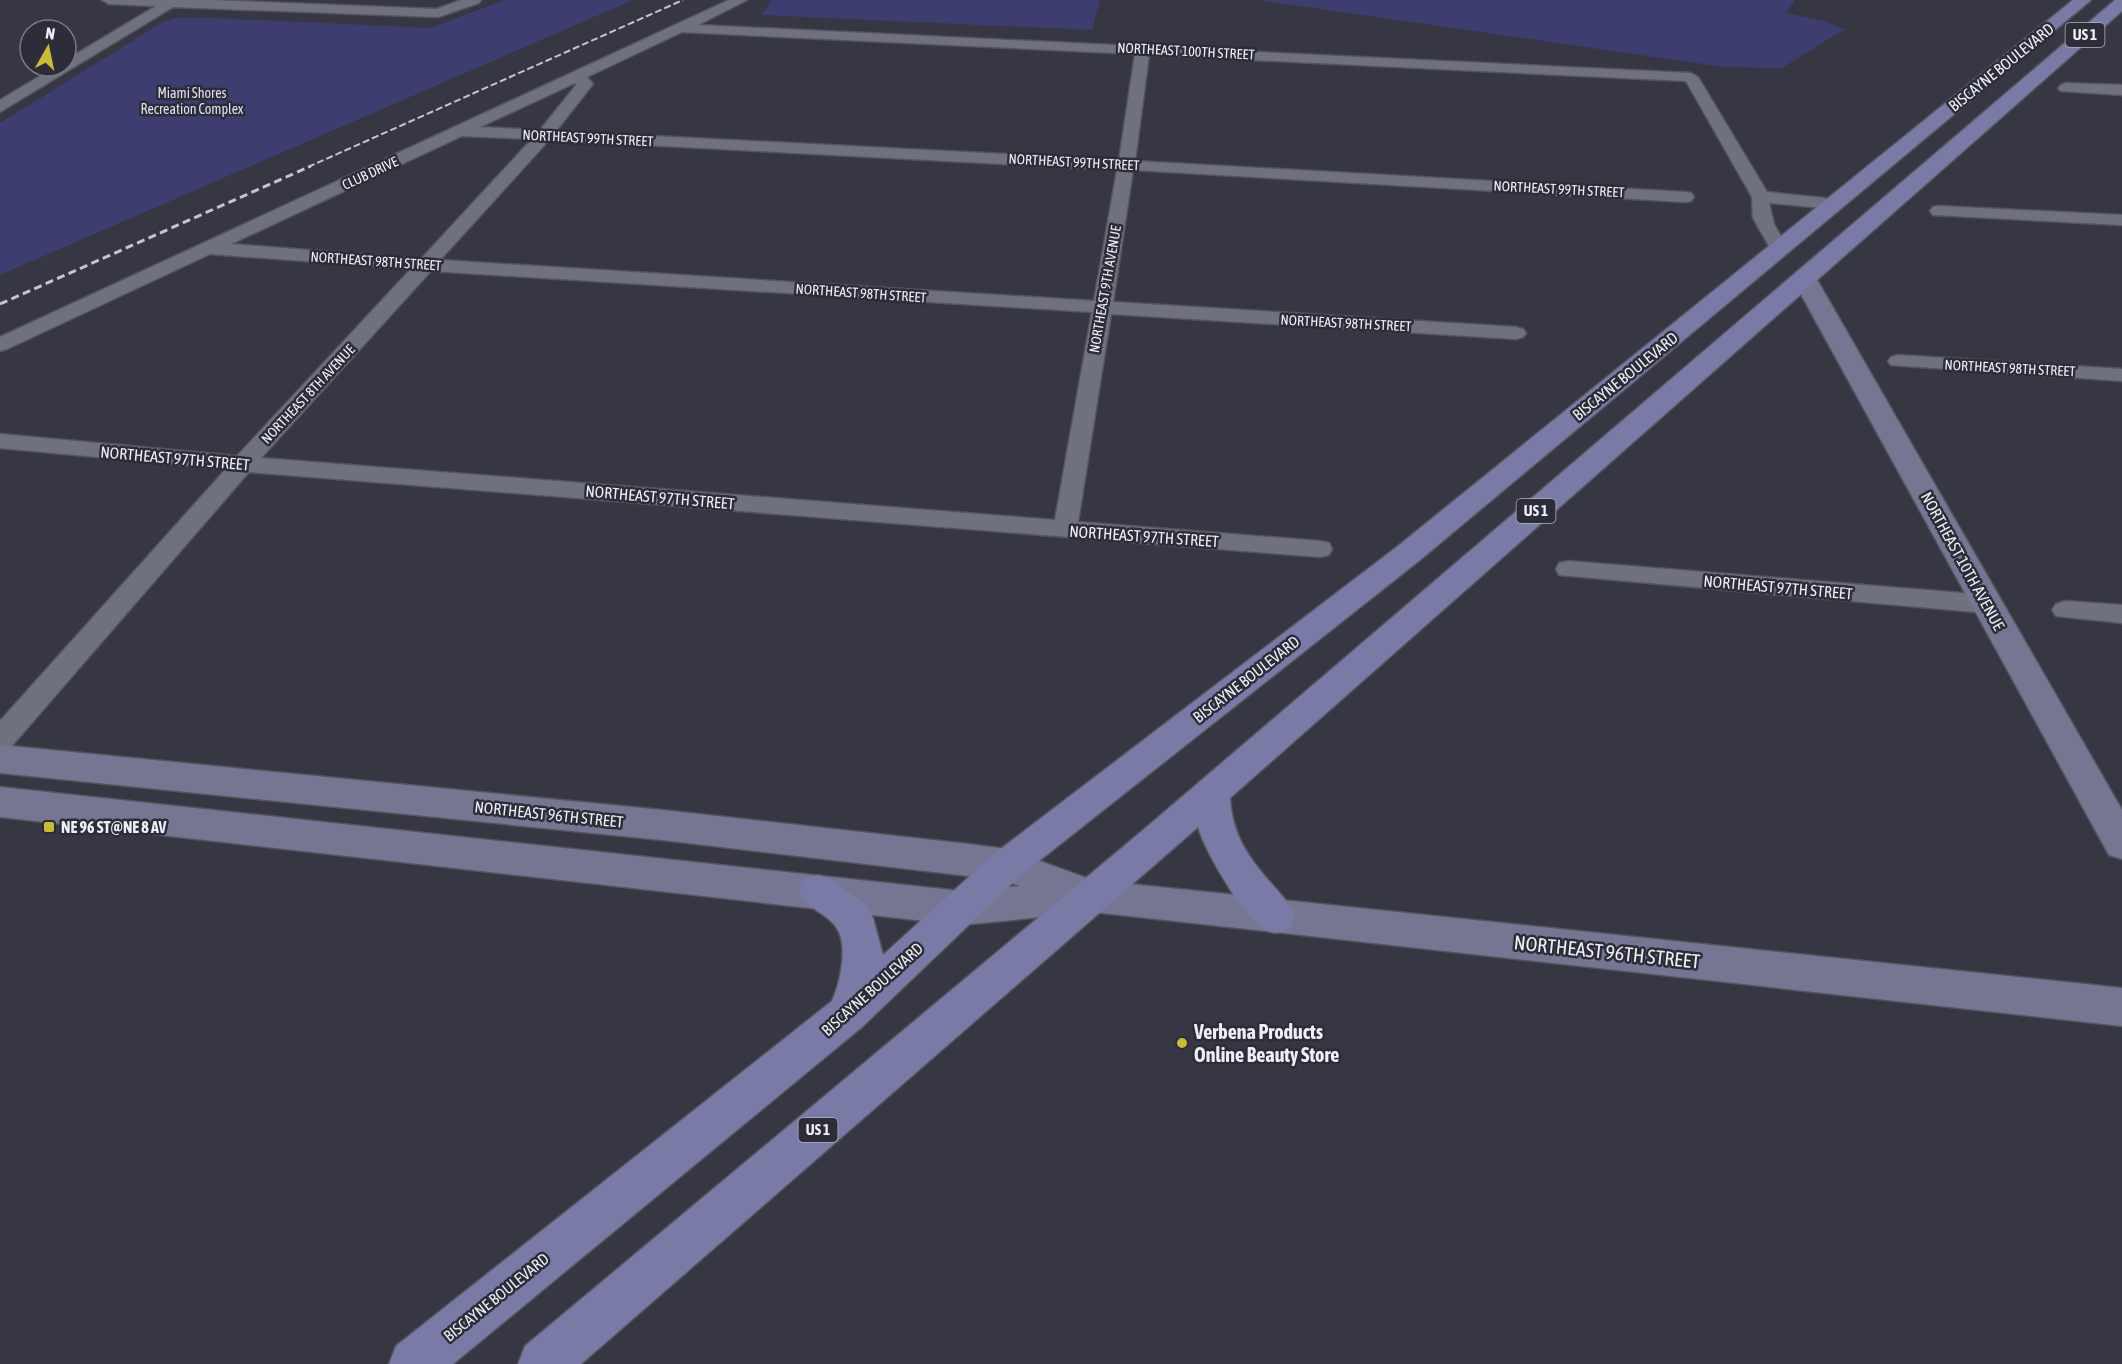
<svg xmlns="http://www.w3.org/2000/svg" width="2122" height="1364" font-family="'Asap Condensed',sans-serif">
<style>
.green{fill:#3e3d6f}
.lines{fill:none;stroke-linecap:round;stroke-linejoin:round}
.street-casing{stroke:#54545f;stroke-width:3}
.secondary-casing{stroke:#54545f;stroke-width:3}
.primary-casing{stroke:#54545f;stroke-width:3}
.street{fill:#70717f;fill-rule:evenodd}
.secondary{fill:#747692;fill-rule:evenodd}
.primary{fill:#797aa5;fill-rule:evenodd}
.rail-far1{stroke:#c4c5ce;stroke-width:2;stroke-dasharray:7 3;stroke-linecap:butt}
.rail{stroke:#c4c5ce;stroke-width:3;stroke-dasharray:8 4.5;stroke-linecap:butt}
.poi-dot{fill:#c9ba3a;stroke:#2c2d39;stroke-width:2}
.labels{text-anchor:middle;stroke-width:5;stroke-linejoin:round;paint-order:stroke}
.far-street-label{font-size:14px;fill:#edeef6;stroke:#2c2d39}
.far-park-label{font-size:14px;fill:#dedff5;stroke:#2c2d39}
.shield{fill:#2c2d39;stroke:#b3b4bd;stroke-width:1.5}
.shield-label{font-size:15px;font-weight:bold;fill:#edeef6}
.street-label{font-size:16px;fill:#edeef6;stroke:#2c2d39}
.poi-label{font-size:16px;font-weight:bold;fill:#edeef6;stroke:#2c2d39;text-anchor:start}
.near-street-label{font-size:20px;fill:#edeef6;stroke:#2c2d39}
.near-poi-label{font-size:20px;font-weight:bold;fill:#edeef6;stroke:#2c2d39;text-anchor:start}
</style>
<rect width="100%" height="100%" fill="#363743"/>
<path class="green" d="M504 0H633L0 275V123L163 22 176 18 192 17 431 28Z
M772 0H1100L1092 30 761 15Z
M1257 0H1795L1786 13 1823 21 1845 29 1782 68 1724 67Z"/>
<g class="lines">
<g class="street-casing">
<path id="street" d="M102 0H211L437 9 461 0H481L479 3 438 17 173 7 0 112V100L57 66H66V60L156 6 109 4Z
M729 0H747L698 25 1691 73 1698 77 1767 192 1834 199 1840 200 1843 204 1840 208 1834 209 1769 203 1774 224 1788 249 1785 253H1773L1753 218 1752 197 1686 81 1149 55 1135 161 1685 192 1691 193 1694 197 1691 201 1685 202 1133 170 1113 302 1516 327 1523 329 1526 333 1523 337 1516 339 1111 314 1078 522 1320 541 1329 543 1332 549 1329 555 1320 557 249 472 10 748 0 751V721L226 469 0 448V434L237 456 411 269 210 254 7 349 0 351V337ZM682 32 1135 54 1119 160 556 131 593 84 587 77ZM575 83 577 84 540 130 480 127ZM462 136 532 139 421 259 231 244ZM549 140 1117 170 1094 301 440 260ZM431 271 1092 312 1055 520 261 458Z
M2066 83 2122 85V95L2061 91 2058 88 2061 85Z
M1939 206 2122 215V225L1933 215 1930 211 1933 207Z
M1898 355 2122 369V381L1891 365 1888 361 1891 357Z
M1568 561 1987 595 1996 598 2000 604 1996 610 1987 613 1559 575 1556 569 1559 563Z
M2065 601 2122 605V623L2056 616 2052 610 2056 604Z"/>
</g>
<g class="secondary-casing">
<path id="secondary" d="M1804 271 1812 273 1816 278 2122 810V859L2109 855 1792 278 1796 273Z
M0 745 662 810 968 844 1007 849 1092 880 2122 988V1026L1093 912 961 925 0 817V787L961 891 1020 886 1006 881 968 876 662 840 0 773Z"/>
</g>
<g class="primary-casing">
<path id="primary" d="M2073 0H2091L1420 560 1020 876 862 1027 453 1364H389L396 1346 832 1001C840 983 849 945 836 927 826 912 809 912 799 891L805 879 818 875 831 879 868 906 873 918 883 955 994 854 1398 546Z
M2115 0H2122V11L1230 798C1232 833 1247 856 1270 882 1280 893 1289 903 1295 916L1290 928C1286 929 1280 933 1276 933 1251 934 1204 850 1198 827L581 1364H518L525 1346 1142 831Z"/>
</g>
<use href="#street" class="street"/>
<use href="#secondary" class="secondary"/>
<use href="#primary" class="primary"/>
<path class="rail-far1" d="M308 167 683 0"/>
<path class="rail" d="M0 304 311 166"/>
</g>
<g class="poi-dot">
<rect x="43" y="821" width="12" height="12" rx="3"/>
<circle cx="1182" cy="1043" r="6"/>
</g>
<g class="labels">
<g class="far-street-label">
<text transform="translate(1186 51) rotate(3)" y="5">NORTHEAST 100TH STREET</text>
<text transform="translate(588 138) rotate(3)" y="5">NORTHEAST 99TH STREET</text>
<text transform="translate(1074 162) rotate(3)" y="5">NORTHEAST 99TH STREET</text>
<text transform="translate(370 173) rotate(-25)" y="5">CLUB DRIVE</text>
<text transform="translate(1559 189) rotate(3)" y="5">NORTHEAST 99TH STREET</text>
<text transform="translate(376 261) rotate(4)" y="5">NORTHEAST 98TH STREET</text>
<text transform="translate(1105 289) rotate(-80)" y="5">NORTHEAST 9TH AVENUE</text>
<text transform="translate(861 293) rotate(4)" y="5">NORTHEAST 98TH STREET</text>
<text transform="translate(1346 323) rotate(3)" y="5">NORTHEAST 98TH STREET</text>
<text transform="translate(2010 368) rotate(3)" y="5">NORTHEAST 98TH STREET</text>
<text transform="translate(308 394) rotate(-47)" y="5">NORTHEAST 8TH AVENUE</text>
</g>
<g class="far-park-label">
<text x="192" y="98">Miami Shores<tspan x="192" dy="16">Recreation Complex</tspan></text>
</g>
<g class="shield">
<rect x="2065.5" y="23" width="39" height="24" rx="4.5"/>
<rect x="1516.5" y="499" width="39" height="24" rx="4.5"/>
<rect x="798.5" y="1118" width="39" height="24" rx="4.5"/>
</g>
<g class="shield-label">
<text x="2085" y="40">US 1</text>
<text x="1536" y="516">US 1</text>
<text x="818" y="1135">US 1</text>
</g>
<g class="street-label">
<text transform="translate(2001 67) rotate(-39)" y="6">BISCAYNE BOULEVARD</text>
<text transform="translate(1625 376) rotate(-39)" y="6">BISCAYNE BOULEVARD</text>
<text transform="translate(175 458) rotate(5)" y="6">NORTHEAST 97TH STREET</text>
<text transform="translate(660 497) rotate(5)" y="6">NORTHEAST 97TH STREET</text>
<text transform="translate(1144 536) rotate(4)" y="6">NORTHEAST 97TH STREET</text>
<text transform="translate(1963 561) rotate(61)" y="6">NORTHEAST 10TH AVENUE</text>
<text transform="translate(1778 587) rotate(5)" y="6">NORTHEAST 97TH STREET</text>
<text transform="translate(1246 679) rotate(-38)" y="6">BISCAYNE BOULEVARD</text>
<text transform="translate(549 814) rotate(6)" y="6">NORTHEAST 96TH STREET</text>
<text transform="translate(872 989) rotate(-42)" y="6">BISCAYNE BOULEVARD</text>
<text transform="translate(496 1297) rotate(-39)" y="6">BISCAYNE BOULEVARD</text>
</g>
<g class="poi-label">
<text x="61" y="833">NE 96 ST@NE 8 AV</text>
</g>
<g class="near-street-label">
<text transform="translate(1607 952) rotate(6)" y="7">NORTHEAST 96TH STREET</text>
</g>
<g class="near-poi-label">
<text x="1194" y="1039">Verbena Products<tspan x="1194" dy="23">Online Beauty Store</tspan></text>
</g>
</g>
<g transform="translate(48 48) rotate(9)"><circle r="28" fill="#2c2d39" stroke="#797a85" stroke-width="1.5"/>
<path d="M0-4.5L10 22L0 15L-10 22Z" fill="#c9ba3a"/>
<text y="-9" font-size="16" font-weight="bold" text-anchor="middle" fill="#edeef6">N</text>
</g>
</svg>
